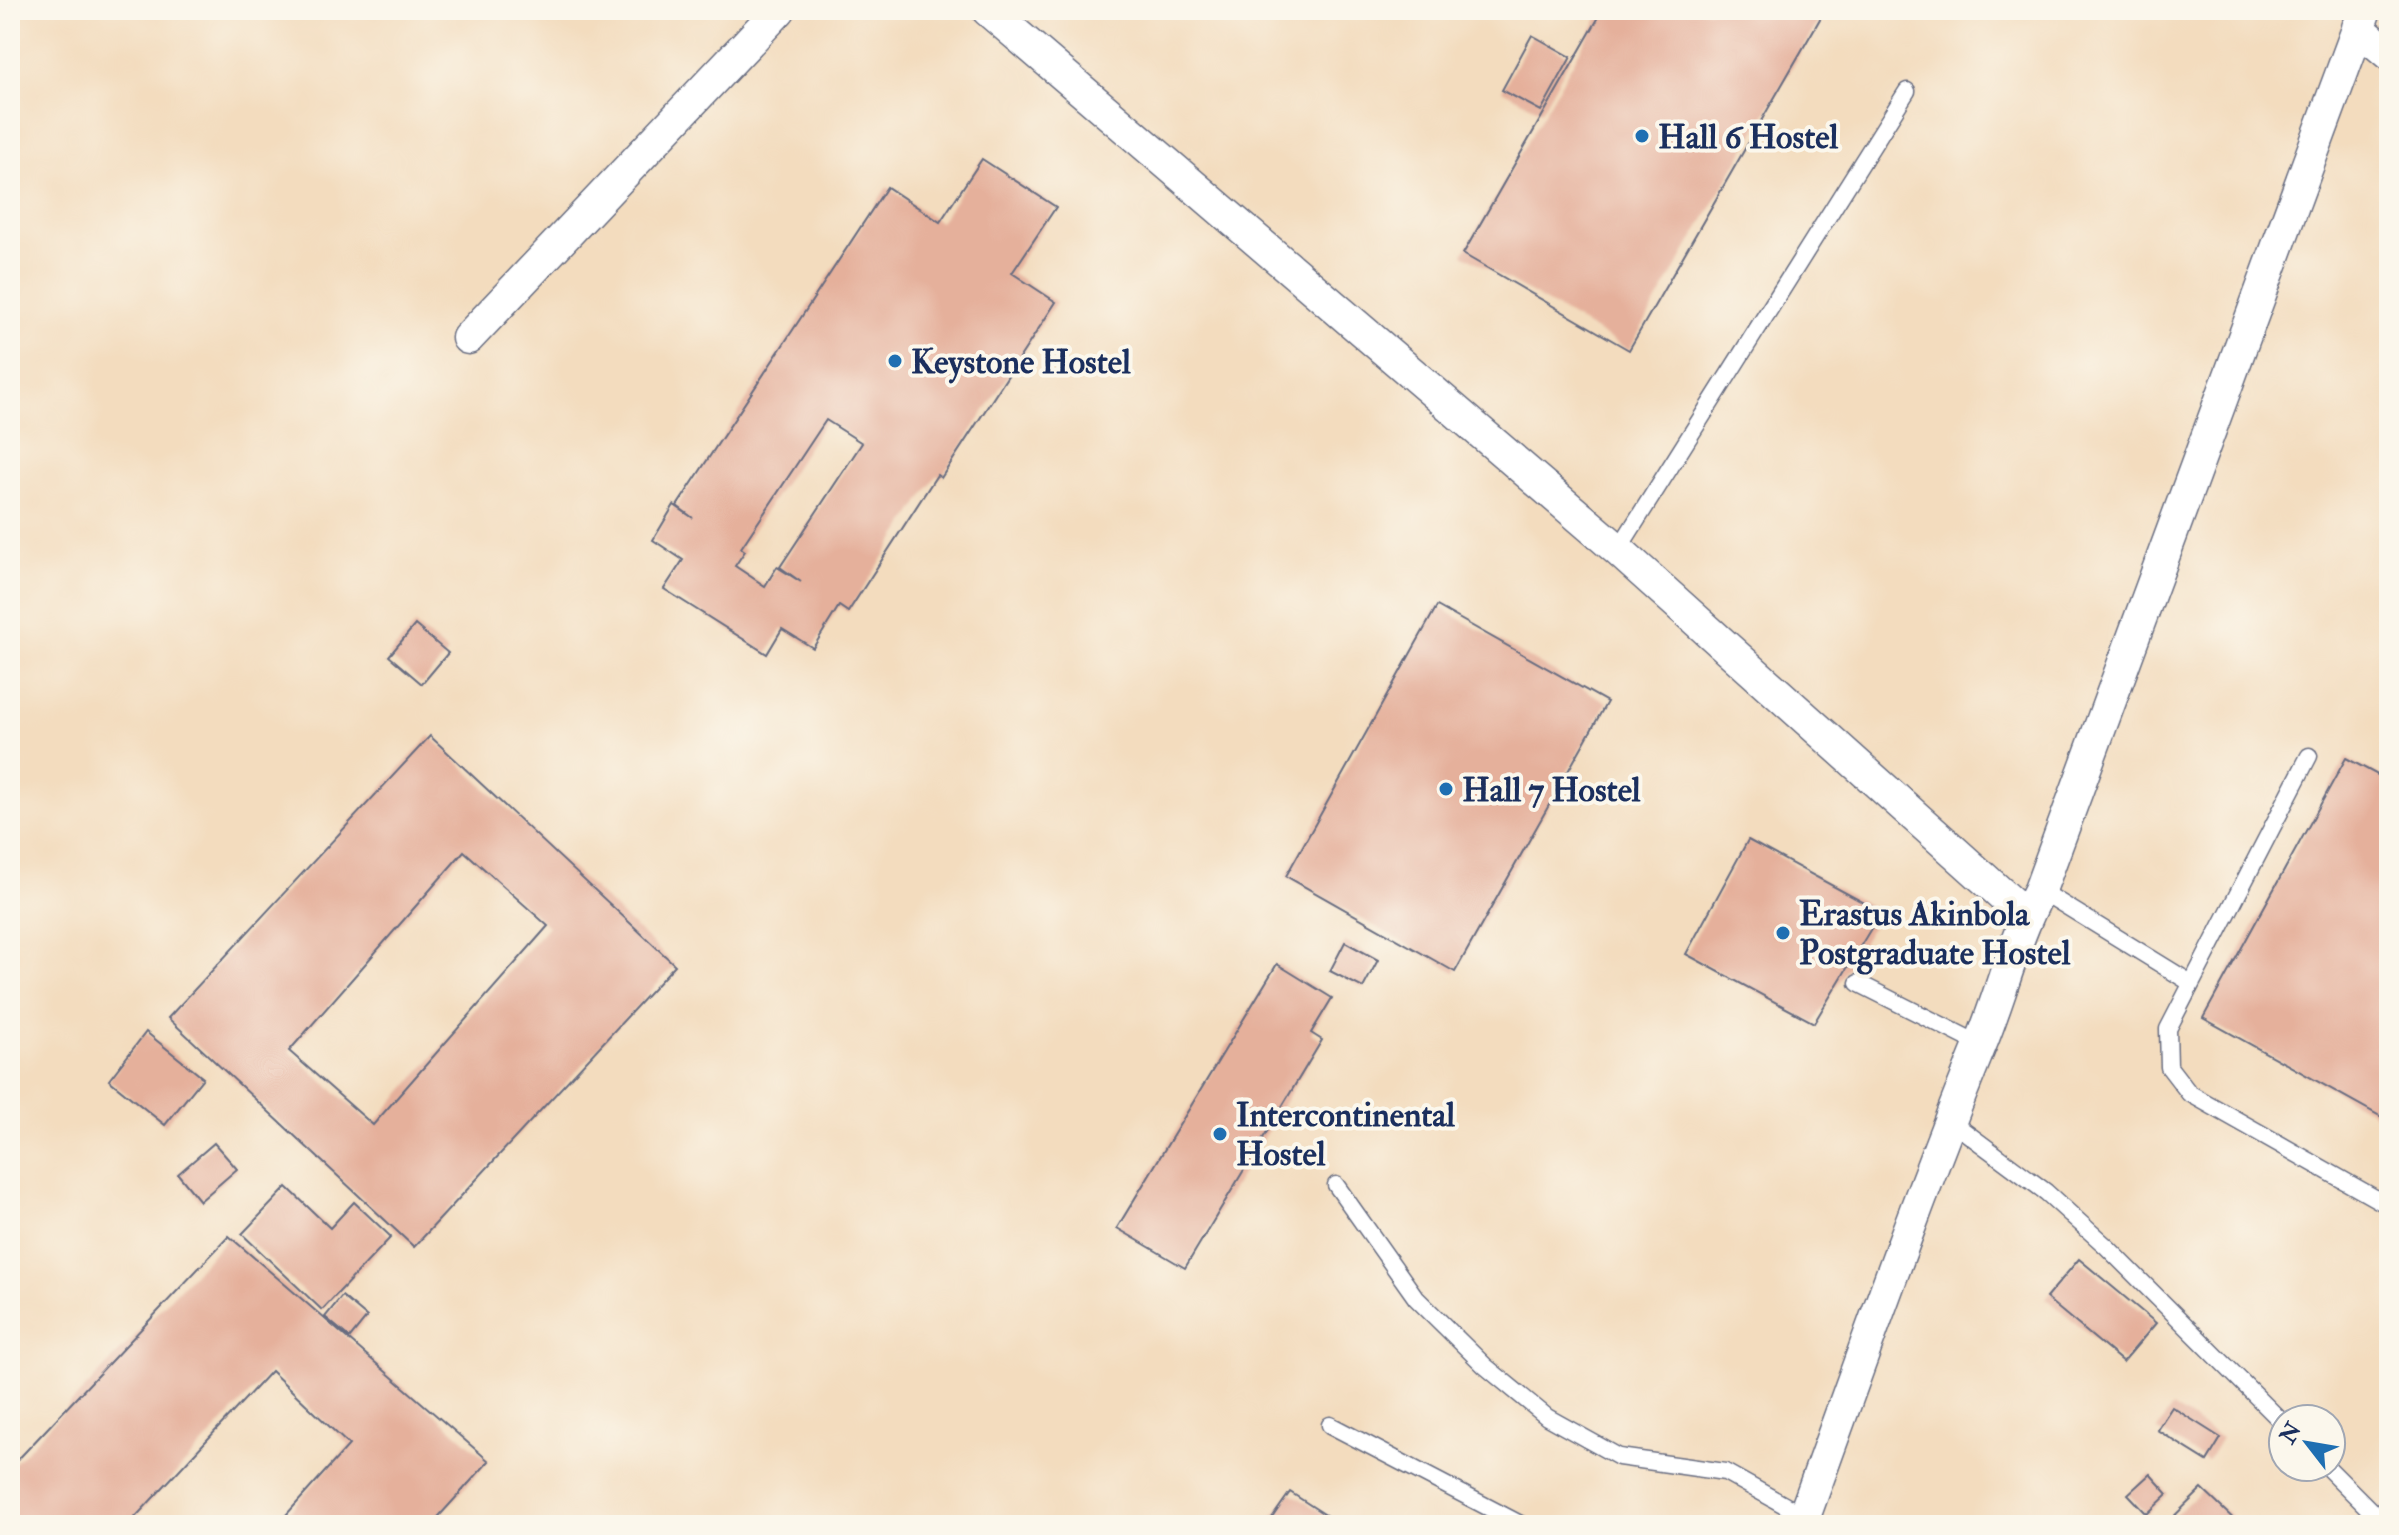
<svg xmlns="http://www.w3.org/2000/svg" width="2399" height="1535" font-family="'IM FELL Double Pica',serif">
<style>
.building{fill:#e5b09b;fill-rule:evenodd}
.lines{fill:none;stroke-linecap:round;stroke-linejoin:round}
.service-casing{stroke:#676c80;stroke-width:19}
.minor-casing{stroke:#676c80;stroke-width:35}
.service{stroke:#fff;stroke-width:16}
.minor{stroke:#fff;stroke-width:32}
.poi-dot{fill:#1f6fb2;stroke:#fbf7ec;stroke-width:3}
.labels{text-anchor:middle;stroke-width:8;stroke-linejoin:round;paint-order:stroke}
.poi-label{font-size:34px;font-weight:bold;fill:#1b2f5e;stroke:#fbf7ec;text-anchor:start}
</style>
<rect width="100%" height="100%" fill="#fbf7ec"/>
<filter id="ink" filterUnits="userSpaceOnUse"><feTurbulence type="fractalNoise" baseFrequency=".0125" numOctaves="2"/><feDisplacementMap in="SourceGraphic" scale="16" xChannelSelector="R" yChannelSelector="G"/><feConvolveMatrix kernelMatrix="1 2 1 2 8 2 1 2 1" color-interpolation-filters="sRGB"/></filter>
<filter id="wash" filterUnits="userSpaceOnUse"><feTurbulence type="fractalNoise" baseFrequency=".006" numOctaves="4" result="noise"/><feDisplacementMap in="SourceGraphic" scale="32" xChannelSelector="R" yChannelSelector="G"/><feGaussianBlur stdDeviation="1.8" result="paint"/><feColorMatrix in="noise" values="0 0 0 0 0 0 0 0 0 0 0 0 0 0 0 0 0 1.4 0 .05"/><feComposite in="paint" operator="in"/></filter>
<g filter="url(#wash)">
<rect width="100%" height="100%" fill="#f3dcbe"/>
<g id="blocks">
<path class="building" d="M1603 10H1809L1821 17 1629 350 1463 254Z
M1532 35 1571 57 1541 111 1502 90Z
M982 159 1056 207 1012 273 1056 302 941 478 937 475 848 612 839 606 813 648 782 629 767 654 664 589 683 560 653 540 674 505 693 518 677 506 887 187 940 222ZM826 420 862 443 780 567 801 582 777 567 765 586 735 566 745 551 741 548Z
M1437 606 1607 702 1455 972 1286 876Z
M415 625 448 653 422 684 389 656Z
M430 736 675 965 414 1247 168 1018ZM464 851 548 926 373 1125 289 1051Z
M2346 758 2389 781V1121L2203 1018Z
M1748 840 1881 912 1814 1023 1686 954Z
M1345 942 1378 960 1363 988 1330 971Z
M1277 964 1332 998 1311 1033 1322 1040 1185 1268 1117 1228Z
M146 1032 203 1078 165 1125 109 1080Z
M214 1143 237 1169 200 1201 178 1174Z
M287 1187 330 1228 354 1202 391 1237 322 1310 242 1234Z
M229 1236 489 1461 431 1525H277L349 1445 271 1371 128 1525H10V1468Z
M2079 1259 2156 1323 2123 1362 2046 1298Z
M342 1296 367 1317 350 1338 325 1317Z
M2172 1407 2221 1438 2207 1461 2157 1430Z
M2150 1474 2168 1494 2147 1514 2128 1494Z
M2202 1489 2240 1525H2165Z
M1290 1492 1341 1525H1267Z"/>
</g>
</g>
<g filter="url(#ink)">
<use href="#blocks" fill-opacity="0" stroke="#676c80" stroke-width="2"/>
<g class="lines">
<g class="service-casing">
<path id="service" d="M1618 550 1907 91
M2309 756 2168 1029 2169 1067 2189 1093 2389 1206
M2040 890 2191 983
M1858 983 1981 1045
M1949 1120 2046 1192 2107 1247 2283 1423
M1336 1185 1416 1298 1485 1366 1547 1417 1619 1457 1725 1472 1804 1516
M1330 1425 1522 1525
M2327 1467 2385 1525"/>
</g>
<g class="minor-casing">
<path id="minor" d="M988 10 1618 550 2026 916
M2358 28 2389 54
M468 338 779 10
M1801 1525C1859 1366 1915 1205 1979 1048 2001 996 2013 940 2040 890L2365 10"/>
</g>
<use href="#service" class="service"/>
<use href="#minor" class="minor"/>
</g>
</g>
<g class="poi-dot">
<circle cx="1642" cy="136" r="8"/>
<circle cx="895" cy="361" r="8"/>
<circle cx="1446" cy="789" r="8"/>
<circle cx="1783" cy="933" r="8"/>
<circle cx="1220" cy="1134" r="8"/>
</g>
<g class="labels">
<g class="poi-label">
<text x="1658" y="148">Hall 6 Hostel</text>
<text x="911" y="373">Keystone Hostel</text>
<text x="1462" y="801">Hall 7 Hostel</text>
<text x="1799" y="925">Erastus Akinbola<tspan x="1799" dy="39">Postgraduate Hostel</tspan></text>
<text x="1236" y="1126">Intercontinental<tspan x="1236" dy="39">Hostel</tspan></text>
</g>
</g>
<rect width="2399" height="1535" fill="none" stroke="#fbf7ec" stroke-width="40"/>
<g transform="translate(2307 1443) rotate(301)"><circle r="38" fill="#fbf7ec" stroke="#a1a7b3" stroke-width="2"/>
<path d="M0-6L14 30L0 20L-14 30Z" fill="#1f6fb2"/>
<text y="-12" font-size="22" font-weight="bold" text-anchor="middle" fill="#1b2f5e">N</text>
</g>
</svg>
